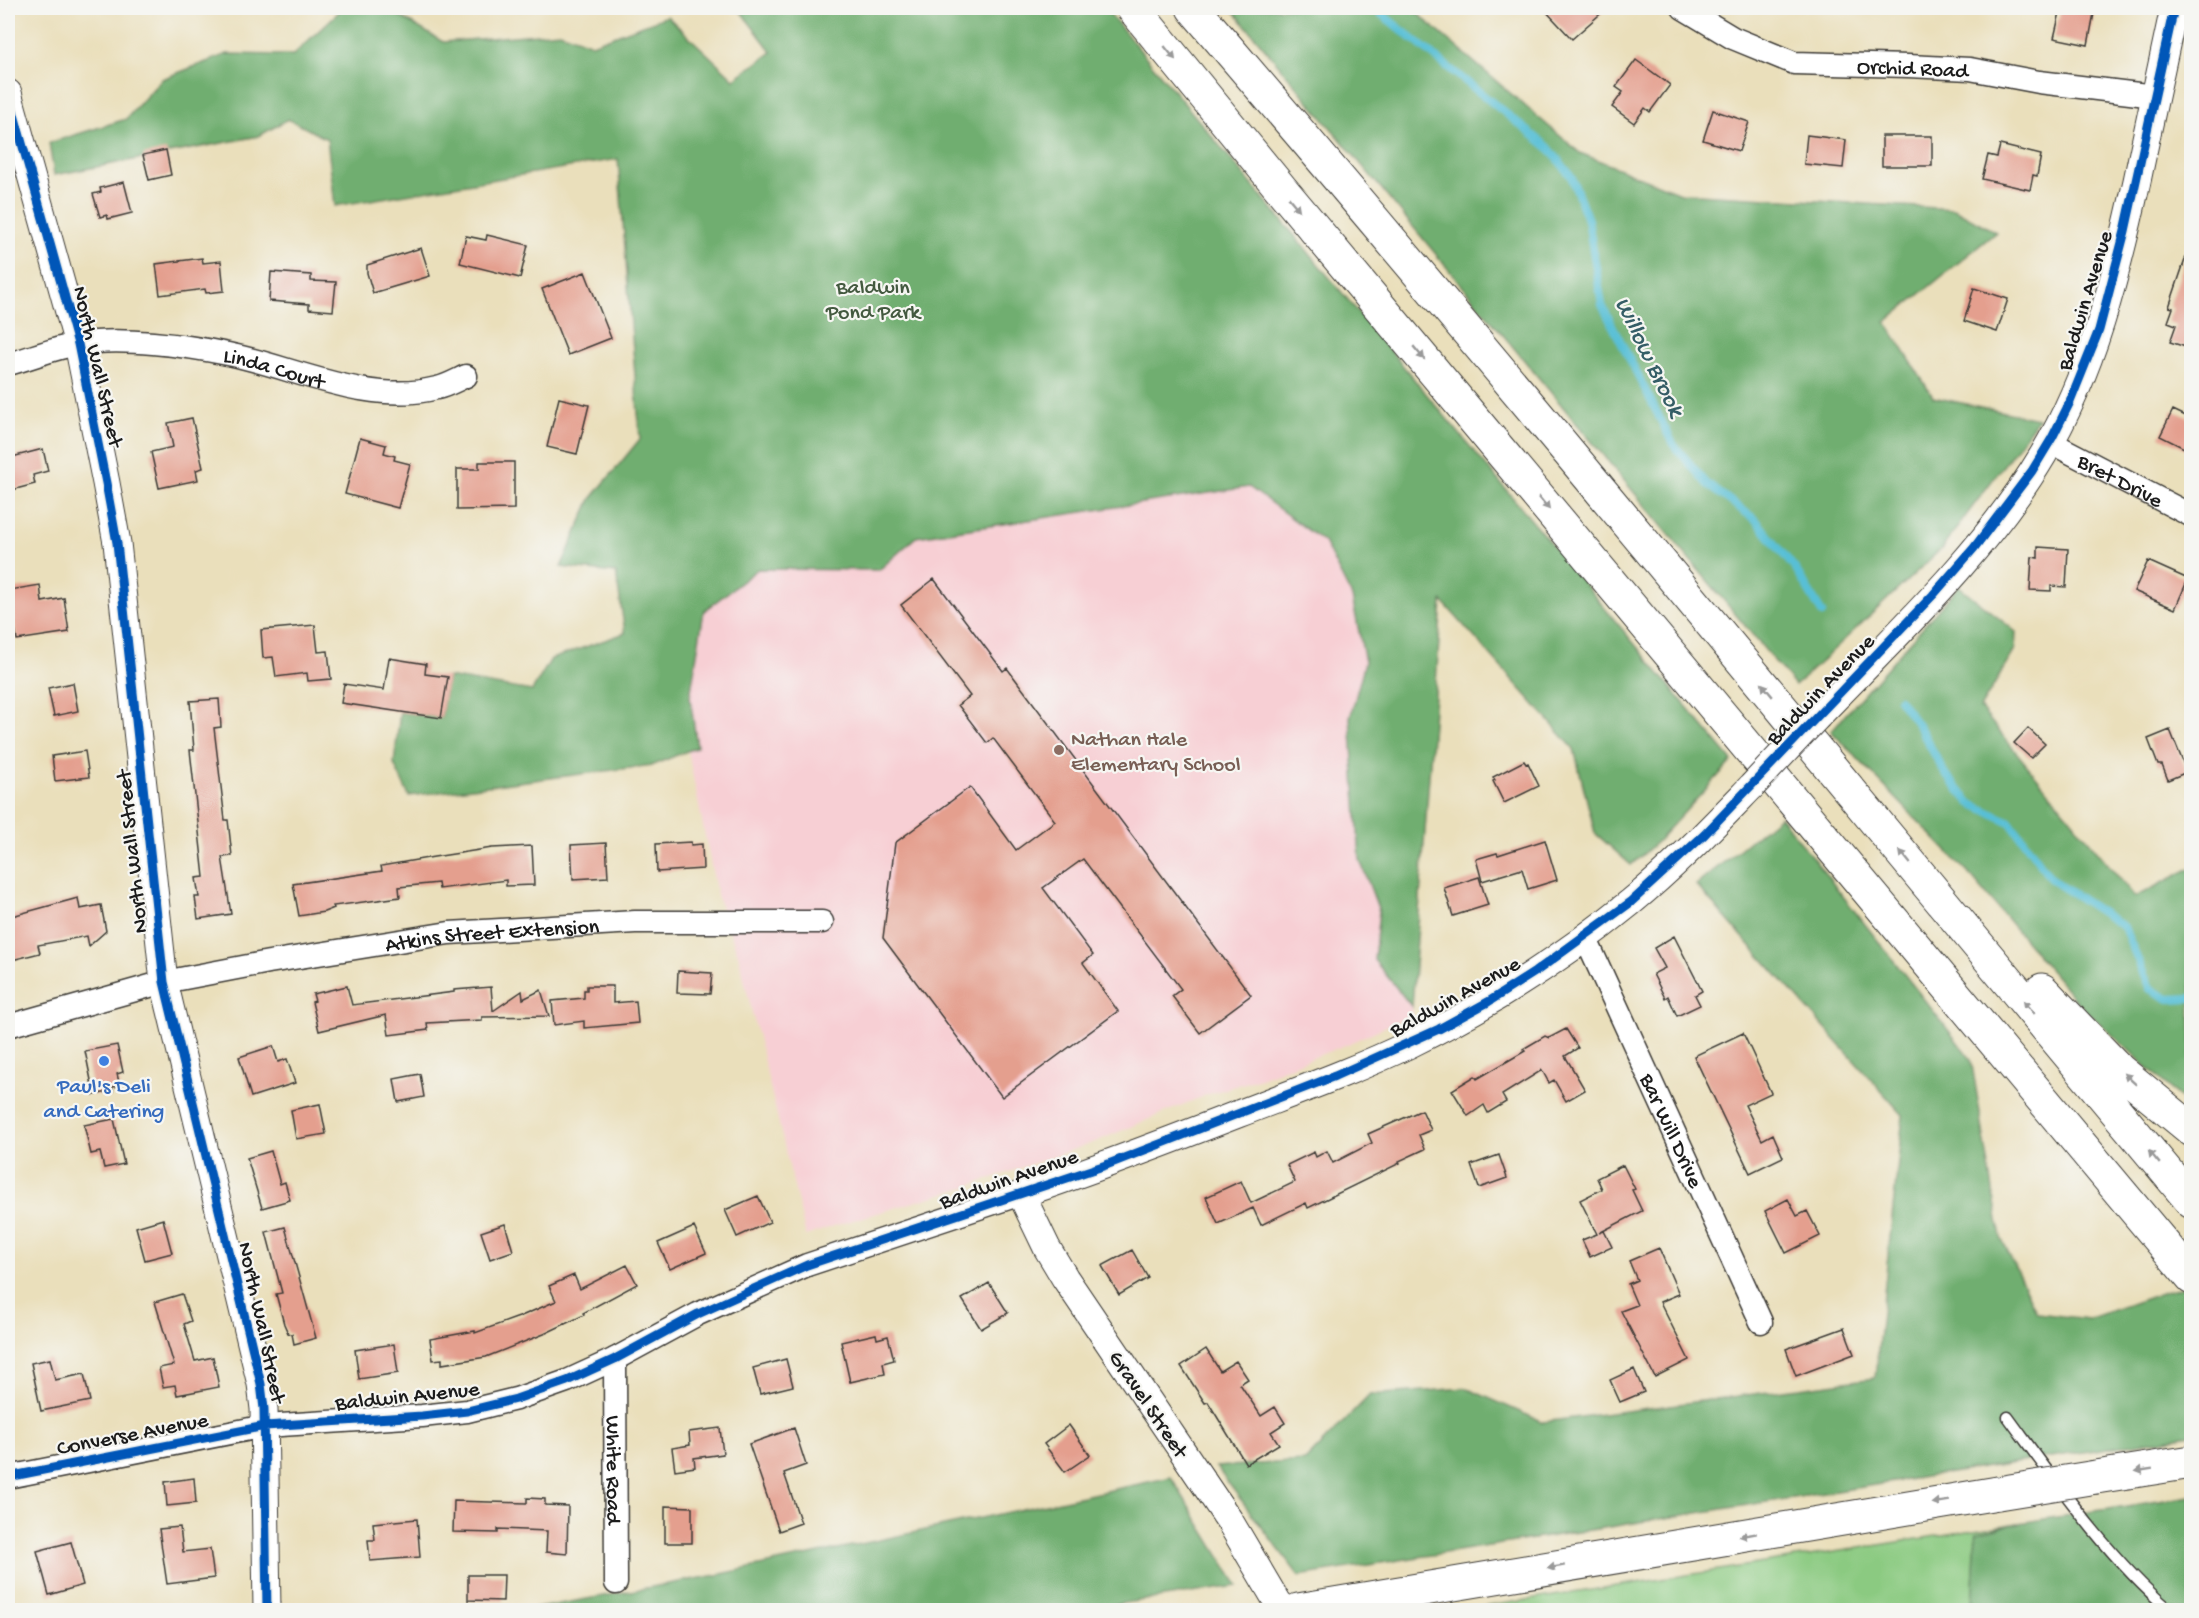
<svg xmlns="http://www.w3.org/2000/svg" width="2199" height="1618" font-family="'Gochi Hand',sans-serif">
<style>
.built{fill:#f7cfd4}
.green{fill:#8bca81;stroke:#54734e;stroke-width:1.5}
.forest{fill:#70ae6f;stroke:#466546;stroke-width:1.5}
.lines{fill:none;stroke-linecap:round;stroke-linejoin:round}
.stream{stroke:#58bfd6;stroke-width:8}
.building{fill:#e49f8e}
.service-casing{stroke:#3b3934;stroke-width:13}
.minor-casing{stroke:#3b3934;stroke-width:25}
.tertiary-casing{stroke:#3b3934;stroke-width:29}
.motorway-casing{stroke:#3b3934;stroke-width:35}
.service{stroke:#fff;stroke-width:10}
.minor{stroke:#fff;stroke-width:22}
.tertiary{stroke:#fff;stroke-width:27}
.motorway{stroke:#fff;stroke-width:33}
.tertiary-bridge-casing{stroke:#3b3934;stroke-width:29;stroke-linecap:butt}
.motorway-bridge-casing{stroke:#3b3934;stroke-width:35;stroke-linecap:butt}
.tertiary-bridge{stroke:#fff;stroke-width:27}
.motorway-bridge{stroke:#fff;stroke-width:33}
.cycleway-casing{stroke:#f6f6f2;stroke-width:13}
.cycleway{stroke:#0057b8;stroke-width:9}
.oneway{fill:#999}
.education-dot{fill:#8d6e63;stroke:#f6f6f2;stroke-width:2}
.shop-dot{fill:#3f7fe0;stroke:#f6f6f2;stroke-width:2}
.labels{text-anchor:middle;stroke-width:4.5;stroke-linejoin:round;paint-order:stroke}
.street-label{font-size:22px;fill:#1c1c1c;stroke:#f6f6f2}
.park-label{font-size:22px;fill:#43593f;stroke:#f6f6f2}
.education-label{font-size:22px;fill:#785e54;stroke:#f6f6f2;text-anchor:start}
.shop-label{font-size:22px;fill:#366cbe;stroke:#f6f6f2}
.water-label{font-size:24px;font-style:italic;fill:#345d66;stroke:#f6f6f2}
</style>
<rect width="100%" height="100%" fill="#f6f6f2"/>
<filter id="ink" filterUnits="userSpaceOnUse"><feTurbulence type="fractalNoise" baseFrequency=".0167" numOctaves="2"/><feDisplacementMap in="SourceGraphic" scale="12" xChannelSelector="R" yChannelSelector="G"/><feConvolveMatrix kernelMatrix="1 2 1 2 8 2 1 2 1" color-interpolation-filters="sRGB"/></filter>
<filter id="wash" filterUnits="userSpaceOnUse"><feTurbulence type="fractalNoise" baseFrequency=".008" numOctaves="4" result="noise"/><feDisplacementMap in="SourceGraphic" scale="24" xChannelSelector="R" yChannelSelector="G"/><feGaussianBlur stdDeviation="1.35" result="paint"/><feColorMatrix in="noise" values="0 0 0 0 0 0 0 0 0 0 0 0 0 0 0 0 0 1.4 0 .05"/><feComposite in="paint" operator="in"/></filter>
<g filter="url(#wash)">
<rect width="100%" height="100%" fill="#eadfbb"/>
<path class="built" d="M1336 474 1442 600 1412 1014 1348 1044 1261 1078 1206 1095 1095 1142 969 1186 837 1225 806 1236 738 954 718 899 652 577Z"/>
<path class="green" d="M2019 1523 1976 1533 1972 1607 1976 1610H1464Z"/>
<path class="forest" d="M343 8H386L443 42 560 32 592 44 667 16 734 79 772 52 738 8H1105L1732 761 1657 842 1631 865 1595 833 1574 749 1442 601 1412 1007 1374 960 1379 911 1360 860 1350 718 1365 662 1352 597 1324 542 1249 487 916 537 879 570 758 569 704 611 690 697 697 747 653 765 409 796 394 764 400 712 441 718 448 677 532 691 551 659 625 633 616 573 561 567 591 499 640 439 618 159 335 206 327 139 288 119 259 136 54 175 49 143 126 119 162 79 227 54 293 55Z
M1231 8H1411L1580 153 1680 193 1954 209 1996 232 1886 322 1933 397 2038 419 1942 548 1795 686Z
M1959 586 2016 632 2015 650 1980 708 2135 897 2191 868V1108L2077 1002 1970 875 1831 731Z
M1780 816 1971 1059 2001 1238 2037 1313 2088 1319 2182 1286 2191 1299V1435L1299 1576 1216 1467 1305 1461 1370 1395 1466 1388 1543 1422 1875 1378 1903 1115 1696 885Z
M1171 1477 1238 1586 1078 1610H527L717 1575Z
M2191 1496V1610H1976L1972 1607 1976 1533 2019 1523Z"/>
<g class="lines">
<path class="stream" d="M1374 8 1548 147 1571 176 1588 220 1602 305 1673 444 1707 484 1756 520 1796 570 1822 613
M1899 699 1920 728 1946 775 1970 803 2010 822 2052 880 2124 927 2150 989 2169 999 2192 998"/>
</g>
<g id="blocks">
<path class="building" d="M1543 8H1607L1572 39Z
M2061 8H2095L2088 45 2054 38Z
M1636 60 1670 85 1650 112 1645 108 1634 123 1612 107 1623 92 1616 87Z
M1713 110 1749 122 1739 151 1703 140Z
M1807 135 1846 140 1843 168 1804 164Z
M1882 136H1932V166H1882Z
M2000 145 2041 155 2037 176 2033 175 2030 190 1982 179 1988 155 1997 157Z
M166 150 171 175 149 180 143 155Z
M124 182 132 213 108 219 107 215 100 217 93 194 101 192 100 188Z
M487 235 528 245 520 278 460 263 466 236 486 240Z
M421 248 430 276 373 293 367 273V265Z
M2188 251 2192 252V349L2170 342 2176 325 2168 322 2173 308 2169 307Z
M202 258 203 263 221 261 224 291 206 293 205 289 160 295 156 264Z
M271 272 311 275V281L336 282 333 311 309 309V304L269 301Z
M585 272 611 338 568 355 542 289Z
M1974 288 2008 299 1997 332 1964 321Z
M559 398 589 405 577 454 547 447Z
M2173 410 2192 419V452L2160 436Z
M192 418 203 468 196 470 198 480 159 488 151 452 173 447 168 423Z
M360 438 386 445 384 453 395 456 394 460 410 464 398 508 345 494Z
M43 449 48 471 33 475 35 484 12 490 8 473V458Z
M479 462H514V509L457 510V469H479Z
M2038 547 2068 549 2066 587 2051 586V591L2030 590 2032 557 2038 558Z
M2148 561 2188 579 2175 609 2134 591Z
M934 579 1003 671 1007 668 1251 995 1200 1033 1172 996 1181 989 1083 859 1043 888 1093 955 1083 963 1118 1011 1002 1097 883 938 895 843 970 787 1016 850 1055 821 993 738 987 743 958 705 970 696 901 605Z
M40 585 42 602 64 598 69 632 17 640 9 590Z
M315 625 318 652 328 651 331 679 308 681 307 673 276 677 273 657 263 658 261 630Z
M389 658 426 664 425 674 448 677 441 718 341 703 344 684 384 690Z
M73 683 78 711 54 716 48 688Z
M219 699 221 727 214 728 225 820H228L232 856 222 857 231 914 198 919 195 897H199L196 878 204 877 190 750H194L190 701Z
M2028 728 2045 744 2031 758 2014 743Z
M2170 730 2187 772 2168 780 2162 765H2158L2148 739Z
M85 751 89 777 55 781 52 756Z
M1524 761 1526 764 1528 763 1539 786 1504 803 1493 781 1495 780 1493 777Z
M1545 840 1557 880 1528 889 1522 869 1482 881 1476 859 1497 853 1498 855Z
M691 842V845L702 844 703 869 657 872 656 844Z
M606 843 608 877 573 879 571 845Z
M532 846 534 885 506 886V880L439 889 438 883 399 887 400 897 333 906 334 908 324 912 299 916 293 884 382 871 381 866 434 857 492 848Z
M1479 877 1488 905 1453 916 1444 888Z
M78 898 80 909 101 905 106 931 89 946 87 936 38 945 40 953 8 961V917Z
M1674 936 1702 991 1695 995 1700 1005 1677 1016 1668 996 1665 998 1653 974 1665 968 1654 948Z
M678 971 712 973 710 994 677 993Z
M347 986 352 1005 454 992V990L491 987 493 1011 522 991 523 999 541 990 549 1016 482 1017V1020L427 1023 428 1030 389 1035 386 1015 319 1031 312 1002 315 1001 313 994Z
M587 986H613V1003L636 1001 638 1023 584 1028V1021L554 1025 552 1001 584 998V990H587Z
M1566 1029 1578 1048 1565 1056 1585 1090 1566 1101 1554 1080 1549 1083 1542 1070 1502 1095 1506 1102 1488 1113 1484 1105 1468 1116 1452 1090 1475 1076 1477 1079 1525 1051 1523 1049 1545 1036 1549 1038Z
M1743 1033 1771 1093 1745 1105 1762 1140 1773 1134 1783 1157 1750 1173 1694 1056Z
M117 1045 123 1072 117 1074 120 1086 112 1087 113 1091 94 1095 85 1051Z
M273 1046 278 1062 287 1059 295 1083 251 1097 239 1057Z
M420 1074 424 1097 398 1102 394 1079Z
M320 1104 326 1134 296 1139 291 1110Z
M1422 1110 1431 1130 1419 1135 1425 1149 1399 1161 1400 1163 1308 1208 1306 1203 1261 1225 1253 1208 1218 1224 1206 1197 1241 1181 1251 1203 1295 1182 1287 1165 1314 1152 1316 1157 1327 1151 1333 1163 1372 1143 1368 1134Z
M114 1119 124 1164 104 1168 100 1152 91 1154 84 1125Z
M271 1151 280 1184 285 1182 290 1200 262 1208 247 1158Z
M1499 1155 1507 1178 1479 1188 1471 1165Z
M1623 1165 1635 1189 1632 1190 1642 1211 1599 1233 1604 1231 1612 1247 1590 1257 1582 1240 1597 1234 1580 1200 1602 1189 1597 1178Z
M758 1196 770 1222 737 1237 725 1210Z
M1788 1199 1797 1216 1807 1211 1820 1236 1786 1253 1765 1211Z
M163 1219 172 1253 145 1260 136 1227Z
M505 1224 513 1251 490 1259 481 1232Z
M285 1227 316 1338 294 1344 292 1334 288 1333 284 1324 276 1294 282 1293 266 1232Z
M694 1227 706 1253 670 1269 658 1243Z
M1659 1248 1679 1294 1660 1302 1689 1360 1655 1377 1621 1311 1637 1305 1628 1284 1637 1280 1629 1261Z
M1132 1250 1148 1278 1119 1295 1102 1266Z
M627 1265 637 1284 583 1313 584 1315 544 1334 486 1357 442 1364V1359L433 1360 430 1339 475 1331V1333L519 1317 556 1301 549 1286 574 1275 580 1289Z
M989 1283 1008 1313 981 1329 962 1299Z
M182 1294 191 1321 184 1324 195 1361 213 1357 219 1387 177 1395 175 1385 163 1387 159 1368 174 1365 155 1302Z
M1844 1328 1854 1354 1796 1376 1786 1349Z
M876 1334 877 1339 888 1336 894 1360 883 1363 885 1374 850 1382 841 1342Z
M394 1344 398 1373 359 1379 355 1350Z
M1206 1349 1220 1371 1236 1361 1248 1379 1240 1384 1261 1416 1275 1407 1285 1423 1271 1432 1279 1444 1246 1464 1208 1402 1205 1403 1181 1366Z
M50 1359 55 1380 84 1374 90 1401 41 1411 31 1363Z
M786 1359 793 1386 760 1394 753 1368Z
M1634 1369 1644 1392 1620 1402 1610 1380Z
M1069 1425 1090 1455 1065 1472 1044 1444Z
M720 1428 723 1454 694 1458 695 1467 675 1470 672 1448 690 1445 689 1432Z
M794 1428 806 1465 784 1473 801 1523 779 1531 749 1444Z
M194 1478 196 1503 167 1506 165 1482Z
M527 1498 545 1499V1505L568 1506 567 1554 546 1552 547 1531 498 1529V1533L453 1532 454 1501 527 1503Z
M665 1506 692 1507V1543H665Z
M417 1519 420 1557 370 1561 368 1540H375L373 1523Z
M180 1527 183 1552 210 1549 214 1578 167 1584 159 1529Z
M71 1542 83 1585 49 1595 37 1551Z
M468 1575H504L503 1601 468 1600Z"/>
</g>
</g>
<g filter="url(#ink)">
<use href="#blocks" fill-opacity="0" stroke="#3b3934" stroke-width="1.5"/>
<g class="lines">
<g class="service-casing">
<path id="service" d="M2008 1417C2055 1481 2110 1560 2170 1610"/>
</g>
<g class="minor-casing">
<g id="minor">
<path id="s1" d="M1683 8 1733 38 1794 63 1908 66 1970 69 2039 82 2155 96"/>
<path id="s2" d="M8 364C31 358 54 348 78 344 122 337 184 345 228 354 294 367 368 406 437 388 447 386 457 380 466 376"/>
<path id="s3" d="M2050 442 2192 516"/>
<path id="s4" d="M1585 937 1761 1322"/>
<path id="s5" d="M8 1026 164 982 269 962 449 933 635 922H822"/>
<path id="s6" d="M615 1359 616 1583"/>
<path d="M8 1477 265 1426 422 1416 467 1411 516 1399 567 1381 615 1359 698 1314 807 1265 1021 1194"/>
</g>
</g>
<g class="tertiary-casing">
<path id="tertiary" d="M8 93 78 344 106 483 117 543 164 982 261 1384 264 1409 267 1610
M1818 716C1895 636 1986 551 2043 455 2093 371 2116 276 2137 181 2149 123 2162 65 2174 8
M1282 1610 1229 1520 1065 1278 1047 1248 1021 1194C1094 1170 1166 1142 1238 1114 1295 1092 1354 1071 1410 1044 1488 1006 1564 957 1631 902 1674 867 1713 826 1752 786"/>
</g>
<g class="motorway-casing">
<path id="motorway" d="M1133 8 1282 190 2192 1278
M1193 8C1531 401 1859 804 2192 1202
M2042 990 2119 1070 2192 1130
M2096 1477 2192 1462
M1298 1610 1998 1493"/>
</g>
<use href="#service" class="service"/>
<use href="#minor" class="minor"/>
<use href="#tertiary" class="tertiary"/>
<use href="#motorway" class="motorway"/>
<g class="tertiary-bridge-casing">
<path id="tertiary-bridge" d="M1752 786 1818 716"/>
</g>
<g class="motorway-bridge-casing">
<path id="motorway-bridge" d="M1998 1493 2096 1477"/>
</g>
<use href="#tertiary-bridge" class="tertiary-bridge"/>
<use href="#motorway-bridge" class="motorway-bridge"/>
<g class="cycleway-casing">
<path id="cycleway" d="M8 93 78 344 106 483 117 543 164 982 261 1384 264 1409 267 1610
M8 1477 265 1426 422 1416 467 1411 516 1399 567 1381 615 1359 698 1314 807 1265 1106 1165 1335 1076 1439 1029 1488 1002 1535 972 1631 902 1704 835 1933 595 1974 548 2032 471 2052 438 2070 402 2099 330 2125 231 2174 8"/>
</g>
<use href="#cycleway" class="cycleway"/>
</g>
<defs><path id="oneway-solid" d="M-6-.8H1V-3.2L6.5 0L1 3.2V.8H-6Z" transform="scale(1.5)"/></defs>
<g class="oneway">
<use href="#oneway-solid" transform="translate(1170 53) rotate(51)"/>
<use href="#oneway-solid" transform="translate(1294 204) rotate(50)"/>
<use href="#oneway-solid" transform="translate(1419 353) rotate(50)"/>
<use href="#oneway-solid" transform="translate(1544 503) rotate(50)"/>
<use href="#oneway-solid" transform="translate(1767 690) rotate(-130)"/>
<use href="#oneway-solid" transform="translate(1905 857) rotate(-129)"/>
<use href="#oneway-solid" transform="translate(2029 1007) rotate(-130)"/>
<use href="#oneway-solid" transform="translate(2130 1079) rotate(-138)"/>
<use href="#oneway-solid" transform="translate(2154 1157) rotate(-130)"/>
<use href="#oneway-solid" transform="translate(2144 1470) rotate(171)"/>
<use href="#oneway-solid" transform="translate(1941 1502) rotate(171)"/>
<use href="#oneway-solid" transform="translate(1748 1535) rotate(170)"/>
<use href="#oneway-solid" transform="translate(1556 1567) rotate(170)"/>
</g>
</g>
<circle class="education-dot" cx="1059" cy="750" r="6"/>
<circle class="shop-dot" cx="104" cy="1061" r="6"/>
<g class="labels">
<g class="street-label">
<text dy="8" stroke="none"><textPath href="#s1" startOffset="243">Orchid Road</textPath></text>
<text transform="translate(2083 300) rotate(-73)" y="8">Baldwin Avenue</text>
<text transform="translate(100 366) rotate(77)" y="8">North Wall Street</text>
<text dy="8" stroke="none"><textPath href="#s2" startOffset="272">Linda Court</textPath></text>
<text dy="8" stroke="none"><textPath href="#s3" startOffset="80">Bret Drive</textPath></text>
<text transform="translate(1819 688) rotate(-46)" y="8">Baldwin Avenue</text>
<text transform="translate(130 852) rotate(-96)" y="8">North Wall Street</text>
<text dy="8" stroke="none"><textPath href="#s5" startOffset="494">Atkins Street Extension</textPath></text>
<text transform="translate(1454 995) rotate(-29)" y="8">Baldwin Avenue</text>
<text dy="8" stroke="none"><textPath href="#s4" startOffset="212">Bar Will Drive</textPath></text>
<text transform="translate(1008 1177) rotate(-19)" y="8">Baldwin Avenue</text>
<text transform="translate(264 1322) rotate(78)" y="8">North Wall Street</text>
<text transform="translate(407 1394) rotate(-6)" y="8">Baldwin Avenue</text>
<text transform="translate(1150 1403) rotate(56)" y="8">Gravel Street</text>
<text transform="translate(132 1432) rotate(-11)" y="8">Converse Avenue</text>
<text dy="8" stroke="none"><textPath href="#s6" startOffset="111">White Road</textPath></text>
</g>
<g class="park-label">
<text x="873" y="293">Baldwin<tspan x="873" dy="25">Pond Park</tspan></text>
</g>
<g class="education-label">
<text x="1071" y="745">Nathan Hale<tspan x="1071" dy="25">Elementary School</tspan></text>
</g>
<g class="shop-label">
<text x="104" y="1092">Paul's Deli<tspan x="104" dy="25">and Catering</tspan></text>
</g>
<g class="water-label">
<text transform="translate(1651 356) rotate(64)" y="8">Willow Brook</text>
</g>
</g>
<rect width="2199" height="1618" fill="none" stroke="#f6f6f2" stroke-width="30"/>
</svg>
